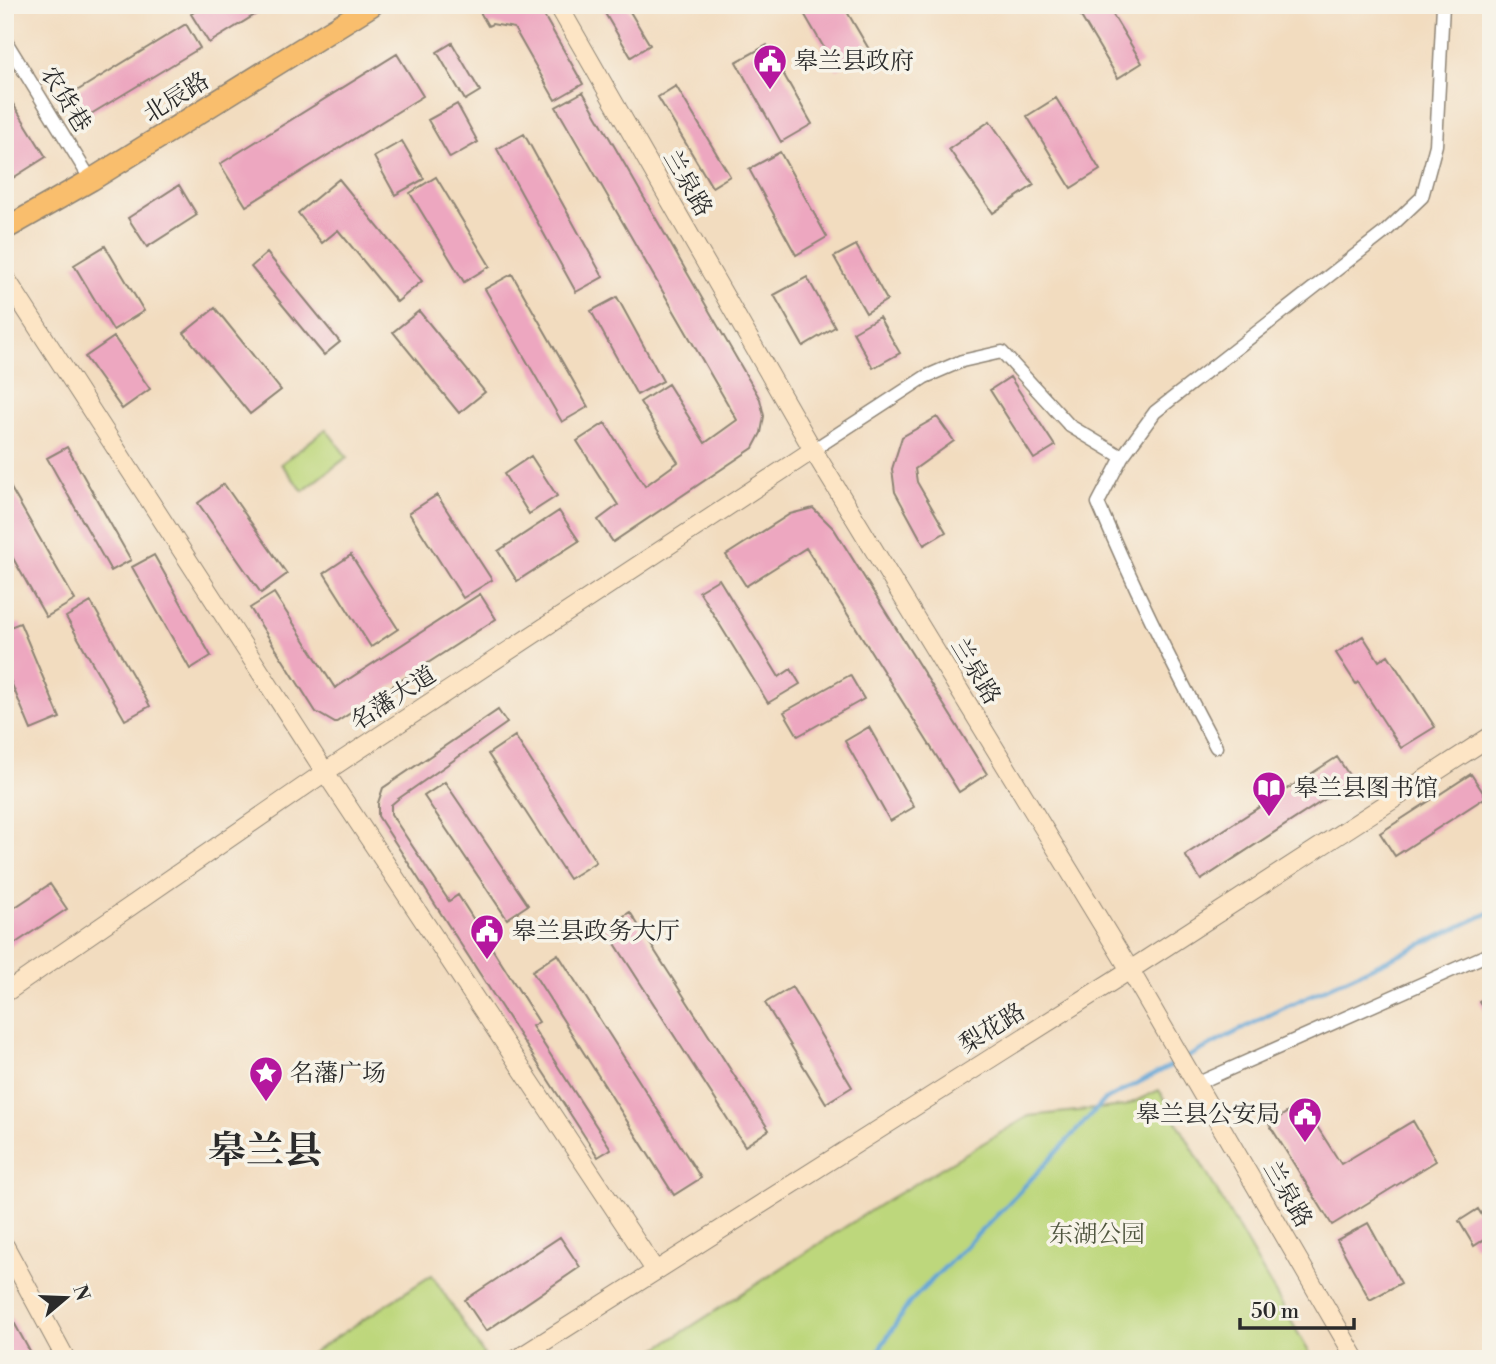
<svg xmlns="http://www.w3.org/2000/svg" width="1496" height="1364" font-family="'Libre Bodoni','Noto Serif SC',serif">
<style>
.green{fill:#bdd77c;stroke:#748154;stroke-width:2}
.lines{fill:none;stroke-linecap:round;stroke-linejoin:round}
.stream{stroke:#61a4d5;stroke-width:4.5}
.building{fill:#eda7c0}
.street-casing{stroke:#8e8475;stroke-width:15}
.secondary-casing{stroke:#8e8475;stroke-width:20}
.primary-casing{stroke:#8e8475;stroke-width:24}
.street{stroke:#fff;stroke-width:12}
.secondary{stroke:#fde5c5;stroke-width:18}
.primary{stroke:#f9be6d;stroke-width:21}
.labels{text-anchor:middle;stroke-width:7;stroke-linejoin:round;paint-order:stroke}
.poi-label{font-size:24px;fill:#2b2b2b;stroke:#f7f3e8;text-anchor:start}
.street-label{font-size:24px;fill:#2b2b2b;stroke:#f7f3e8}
.park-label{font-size:24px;fill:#50563f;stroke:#f7f3e8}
.town-label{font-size:38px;font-weight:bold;fill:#2b2b2b;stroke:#f7f3e8}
</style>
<rect width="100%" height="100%" fill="#f7f3e8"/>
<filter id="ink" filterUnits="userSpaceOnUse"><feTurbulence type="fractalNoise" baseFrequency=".0143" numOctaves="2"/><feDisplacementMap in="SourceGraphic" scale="14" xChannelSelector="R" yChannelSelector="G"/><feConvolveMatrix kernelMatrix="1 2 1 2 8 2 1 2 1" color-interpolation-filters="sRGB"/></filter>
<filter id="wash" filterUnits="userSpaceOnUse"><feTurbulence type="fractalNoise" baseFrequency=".00686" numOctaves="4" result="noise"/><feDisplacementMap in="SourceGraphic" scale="28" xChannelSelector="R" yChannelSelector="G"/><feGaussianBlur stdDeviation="1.57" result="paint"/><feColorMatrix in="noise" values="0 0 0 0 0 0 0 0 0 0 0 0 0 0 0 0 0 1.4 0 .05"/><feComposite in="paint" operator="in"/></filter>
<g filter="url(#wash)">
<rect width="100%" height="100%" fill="#f2dcbf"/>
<path class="green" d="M326 429 347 457 303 491 281 464Z
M1159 1090 1313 1359H641L879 1205 1029 1116 1125 1106Z
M432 1275 484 1355 477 1359H303Z"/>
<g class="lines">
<path class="stream" d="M1186 1058 1277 1011 1491 912
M873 1359 910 1302 1005 1207 1105 1100 1178 1062"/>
</g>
<g id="blocks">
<path class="building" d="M205 5H271L209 43 191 14Z
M476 5H538L583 84 555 100 514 28 492 24 488 26Z
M600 5H626L650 45 631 57Z
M799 5H843L870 51 837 70Z
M1074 5H1107L1142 63 1118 78Z
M186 24 200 48 81 120 67 97Z
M452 43 480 91 465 100 437 52Z
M767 45 812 124 781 142 736 62Z
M397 54 423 96 246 206 220 164Z
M676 86 730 176 712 187 658 97Z
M5 91 46 157 5 183Z
M583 92 760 399 764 416 761 433 753 448 613 542 598 520 618 505 577 441 605 423 645 486 678 462 640 402 668 384 705 443 737 420 556 107Z
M1056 98 1100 170 1071 188 1027 116Z
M457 104 478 142 450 158 428 120Z
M990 121 1034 185 993 213 949 149Z
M524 134 603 277 576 292 497 149Z
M402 141 424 179 395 195 374 157Z
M780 152 827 237 796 255 749 169Z
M436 177 490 266 464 282 410 193Z
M339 179 422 281 397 302 338 230 322 243 298 213Z
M179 185 197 215 147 247 128 218Z
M856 245 887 300 866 313 834 257Z
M105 246 144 311 113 330 74 265Z
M267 253 340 342 324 355 251 267Z
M512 274 588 407 562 422 485 289Z
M807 277 835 327 803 346 774 295Z
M617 297 663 381 637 395 591 311Z
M215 308 281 390 250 414 184 333Z
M419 311 485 392 459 413 393 332Z
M879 317 900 353 873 368 853 332Z
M114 337 150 389 122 409 85 357Z
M1010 377 1055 446 1034 459 990 390Z
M937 417 954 441 915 469 917 482 946 532 924 545 895 492 892 469 902 437Z
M67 447 131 560 111 571 47 458Z
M531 456 557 496 529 514 504 474Z
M8 483 75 600 46 617 5 544V485Z
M224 484 287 574 261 593 198 503Z
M437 495 492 580 463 598 409 513Z
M813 508 834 529 987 774 959 792 806 548 746 586 726 555 790 514Z
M559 511 579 541 517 581 498 551Z
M154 555 211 656 190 669 132 567Z
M351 555 398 629 371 647 324 573Z
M719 579 779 677 791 669 800 684 768 703 699 591Z
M274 593 335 688 480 594 496 619 335 723 316 712 250 608Z
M91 602 150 706 125 720 66 617Z
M20 623 60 718 31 730 5 668V629Z
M1363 636 1379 661 1388 655 1435 727 1401 748 1358 682 1356 684 1336 653Z
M850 675 864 699 798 736 784 712Z
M498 710 507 723 398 799 391 805V814L449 901 458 895 539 1022 532 1026 611 1149 598 1157 378 816V803L383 788Z
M869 727 914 807 890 821 845 741Z
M515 736 596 862 569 879 488 754Z
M1337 757 1353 781 1201 880 1185 855Z
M1471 774 1486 797 1395 856 1380 833Z
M445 782 528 905 507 919 424 796Z
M50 884 67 909 5 950V914Z
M630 912 769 1130 745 1146 605 928Z
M558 954 701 1178 674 1195 532 971Z
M792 987 852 1087 826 1103 765 1003Z
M1491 994V1020L1479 1001Z
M1302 1103 1341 1164 1413 1121 1436 1161 1332 1225 1269 1124Z
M1478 1209 1491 1230V1235L1474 1246 1459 1221Z
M1368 1223 1401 1283 1370 1300 1337 1240Z
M560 1237 580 1267 486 1331 465 1300Z
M5 1306 34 1359H5Z"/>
</g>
</g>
<g filter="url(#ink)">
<use href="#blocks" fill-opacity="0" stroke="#8e8475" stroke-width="2"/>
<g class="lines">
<g class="street-casing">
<path id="street" d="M5 40 91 180
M813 450 925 377 962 361 1002 352 1070 426 1122 457
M1216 747C1173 667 1133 586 1098 503L1122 457 1155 412 1385 232 1422 197 1436 145 1443 5
M1196 1084 1491 953"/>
</g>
<g class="secondary-casing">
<path id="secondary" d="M558 5 813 450 1130 970 1356 1359
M5 277 325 772 655 1270
M5 993 325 772 813 450
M5 1246 66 1359
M517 1359 1130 970 1491 736"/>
</g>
<g class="primary-casing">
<path id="primary" d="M5 229 91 180 372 5"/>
</g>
<use href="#street" class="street"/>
<use href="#secondary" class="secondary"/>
<use href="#primary" class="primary"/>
</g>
</g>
<defs>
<g id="civic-pin" transform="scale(1.75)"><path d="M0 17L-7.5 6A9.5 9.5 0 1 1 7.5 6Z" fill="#b5179e" stroke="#f7f3e8"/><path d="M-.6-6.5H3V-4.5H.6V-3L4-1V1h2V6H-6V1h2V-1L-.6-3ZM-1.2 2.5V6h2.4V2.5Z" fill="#fff"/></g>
<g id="library-pin" transform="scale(1.75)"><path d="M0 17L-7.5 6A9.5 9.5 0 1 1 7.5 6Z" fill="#b5179e" stroke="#f7f3e8"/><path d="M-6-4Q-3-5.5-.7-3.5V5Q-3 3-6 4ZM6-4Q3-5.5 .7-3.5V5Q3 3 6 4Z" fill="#fff"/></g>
<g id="sight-pin" transform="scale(1.75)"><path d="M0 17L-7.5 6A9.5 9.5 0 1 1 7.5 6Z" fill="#b5179e" stroke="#f7f3e8"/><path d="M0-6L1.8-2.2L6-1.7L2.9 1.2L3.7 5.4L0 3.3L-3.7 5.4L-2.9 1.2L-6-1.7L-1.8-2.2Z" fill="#fff"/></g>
</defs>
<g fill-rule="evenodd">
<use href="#civic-pin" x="770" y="61"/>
<use href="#library-pin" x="1269" y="788"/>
<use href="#civic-pin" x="487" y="931"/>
<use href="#sight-pin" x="266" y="1073"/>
<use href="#civic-pin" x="1305" y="1114"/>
</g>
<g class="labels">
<g class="poi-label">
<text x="794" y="69">皋兰县政府</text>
<text x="1294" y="796">皋兰县图书馆</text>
<text x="512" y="939">皋兰县政务大厅</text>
<text x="290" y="1081">名藩广场</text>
<text x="1280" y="1122" text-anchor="end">皋兰县公安局</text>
</g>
<g class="street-label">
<text transform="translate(176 97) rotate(-32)" y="8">北辰路</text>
<text transform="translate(66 99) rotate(58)" y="8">农货巷</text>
<text transform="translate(688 183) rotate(60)" y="8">兰泉路</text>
<text transform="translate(976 671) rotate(59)" y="8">兰泉路</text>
<text transform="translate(393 698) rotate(-33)" y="8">名藩大道</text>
<text transform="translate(992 1028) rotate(-32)" y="8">梨花路</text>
<text transform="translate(1288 1194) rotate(60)" y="8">兰泉路</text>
</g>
<g class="park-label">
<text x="1097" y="1242">东湖公园</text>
</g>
<g class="town-label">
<text x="265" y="1163">皋兰县</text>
</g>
</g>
<rect width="1496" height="1364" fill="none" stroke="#f7f3e8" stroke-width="28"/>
<g transform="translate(66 1298) rotate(71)" stroke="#f7f3e8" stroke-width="5" paint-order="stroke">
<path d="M0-5L12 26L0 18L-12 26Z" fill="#2b2b2b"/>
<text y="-10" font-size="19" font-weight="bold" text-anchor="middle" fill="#2b2b2b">N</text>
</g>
<path d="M1240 1318v10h114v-10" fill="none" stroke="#2b2b2b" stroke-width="3.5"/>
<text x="1251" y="1318" font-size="21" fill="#2b2b2b" stroke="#f7f3e8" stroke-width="5" paint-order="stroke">50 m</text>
</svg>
